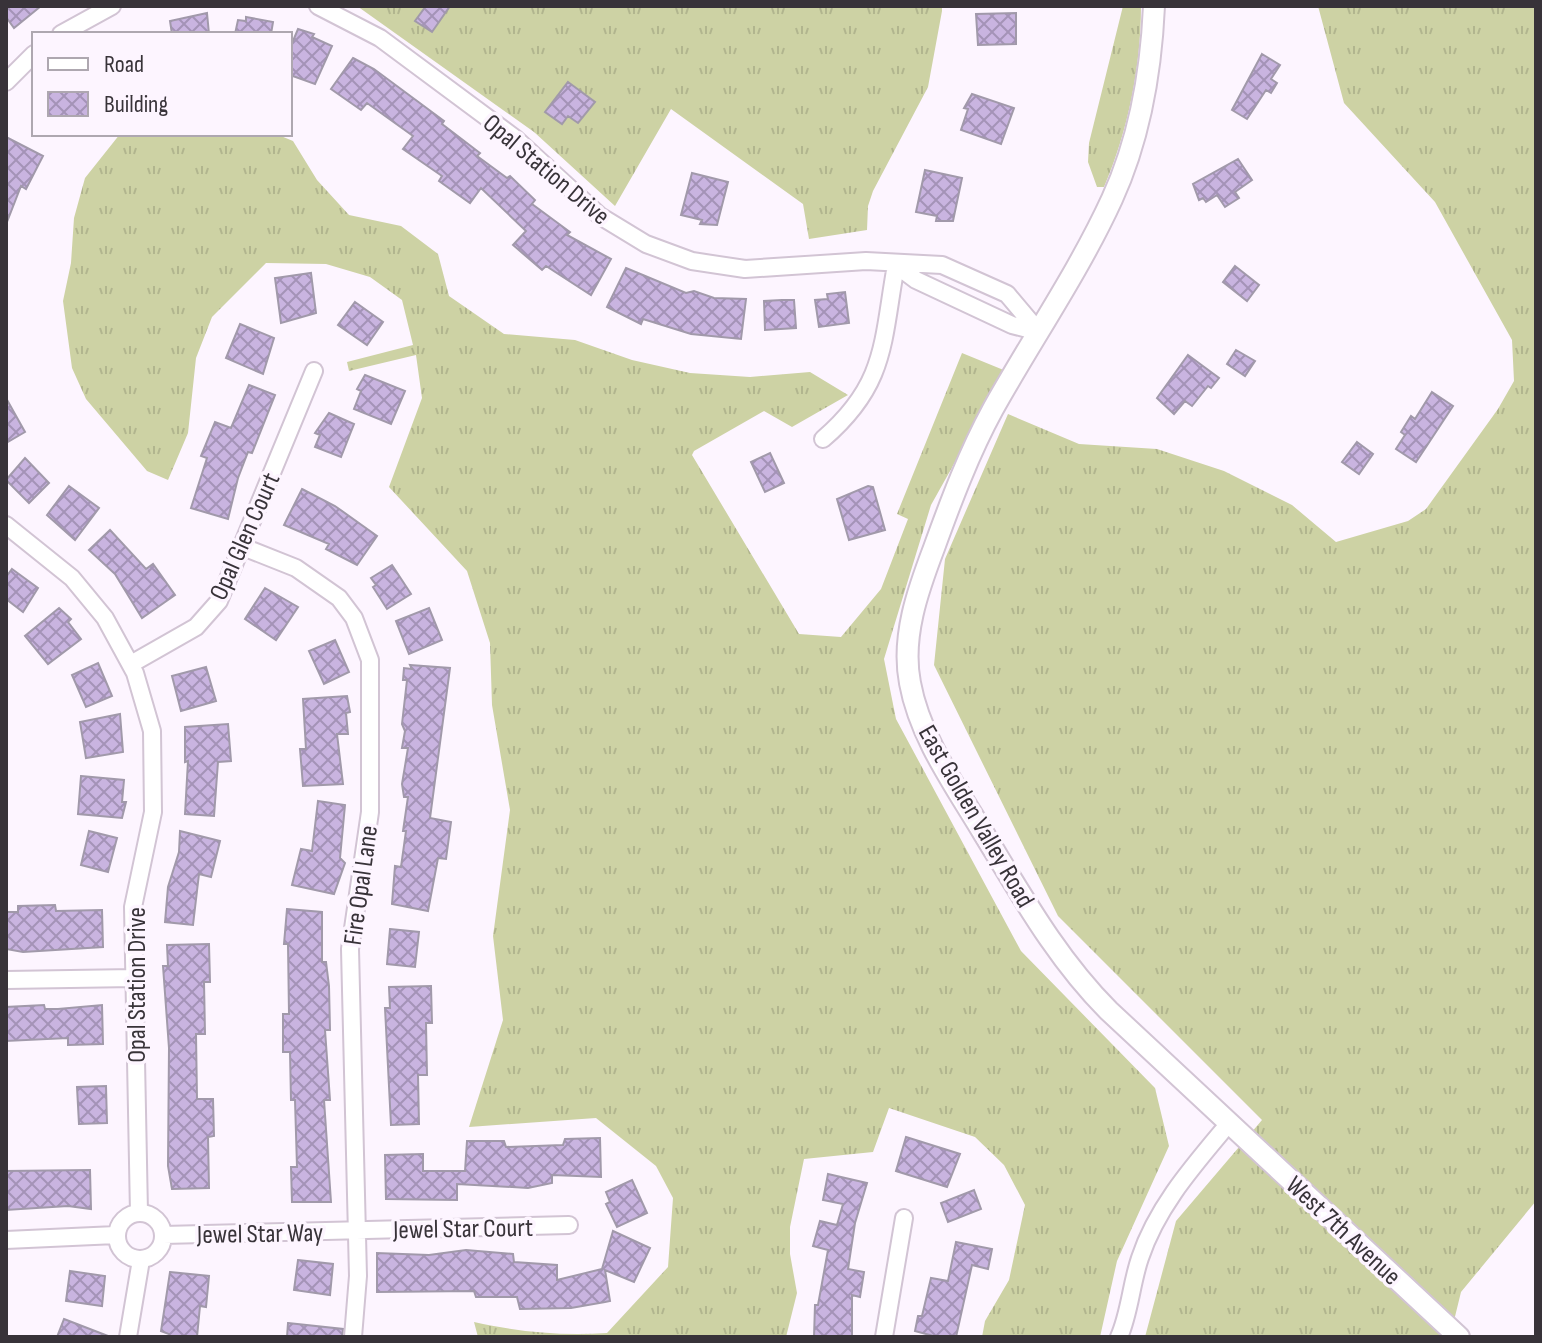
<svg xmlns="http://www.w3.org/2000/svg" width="1542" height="1343" font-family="'Sofia Sans Condensed',sans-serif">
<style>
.grass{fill:url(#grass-tufts)}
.building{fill:url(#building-cross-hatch);stroke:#a199aa;stroke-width:2}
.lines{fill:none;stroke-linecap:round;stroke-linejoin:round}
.minor-casing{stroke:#d2c4d4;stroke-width:20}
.major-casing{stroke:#d2c4d4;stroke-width:24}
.minor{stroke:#fff;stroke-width:16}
.major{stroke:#fff;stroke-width:20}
.labels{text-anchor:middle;stroke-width:7;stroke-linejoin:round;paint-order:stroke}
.street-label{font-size:26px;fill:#383339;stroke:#fdf5ff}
</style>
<defs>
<pattern id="grass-tufts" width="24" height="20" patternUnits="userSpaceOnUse" patternTransform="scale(2)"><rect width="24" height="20" fill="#cdd2a4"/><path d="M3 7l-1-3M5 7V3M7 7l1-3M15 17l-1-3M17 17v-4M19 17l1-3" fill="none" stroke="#b1b58e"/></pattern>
<pattern id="building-cross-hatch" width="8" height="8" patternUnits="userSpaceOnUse" patternTransform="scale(2)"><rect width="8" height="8" fill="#c9b4e0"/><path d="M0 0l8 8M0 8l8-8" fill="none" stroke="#a493b7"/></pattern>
</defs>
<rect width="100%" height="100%" fill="#fdf5ff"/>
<path class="grass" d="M357 6H942V11L928 87 873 191 868 206 867 230 809 239 803 204 671 109 615 206 534 132Z
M1123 6H1141C1141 67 1128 131 1104 187H1097L1088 162 1089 143Z
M1318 6H1536V1201L1461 1292 1450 1337H1145L1176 1221 1262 1120 1058 916 934 665 945 559 1008 414 1079 444 1157 449 1224 471 1292 505 1336 542 1408 521 1426 509 1498 409 1514 381 1512 340 1435 202 1344 103Z
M120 134H276L293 141 317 180 349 215 401 226 438 254 449 296 504 334 575 340 632 360 690 373 750 377 810 372 848 395 792 427 764 411 694 451 692 455 799 634 841 637 881 589 908 519 897 514 962 353 1006 371 931 505 884 659 896 719 1021 951 1155 1088 1169 1146 1117 1261 1100 1337H982L985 1321 1009 1280 1025 1205 1004 1165 975 1137 889 1108 873 1152 804 1159 790 1227V1254L797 1293 786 1337H478L474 1322C519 1332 561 1336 607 1333L668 1267 673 1198 656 1166 596 1118 469 1127 503 1020 493 936 510 810 492 705 490 643 467 571 389 487 422 398 416 355 349 371 347 362 413 345 402 300 370 277 326 264 266 263 212 317 196 358 188 433 168 480 147 471 86 399 72 368 63 301 71 263 74 218 85 178Z"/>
<path class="building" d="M6 6H41L14 28 6 17Z
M426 6H450L432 32 415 21Z
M207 13 209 34H172L170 21Z
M1016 13V44L978 45 976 14Z
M246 17 273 22 271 34H235L238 20 246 21Z
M298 29 314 34 312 37 332 46 315 84 290 75V48Z
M1262 54 1280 65 1271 79 1277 83 1271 93 1266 90 1247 119 1232 110Z
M353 58 374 69 444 121 442 124 480 153 477 156 507 178 510 176 535 200 532 204 570 232 567 235 611 259 591 295 546 266 542 270 513 245 526 231 481 188 470 203 439 181 442 176 403 149 413 136 367 103 361 110 331 89Z
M568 82 595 102 578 123 568 116 562 124 545 112Z
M972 94 1014 108 1001 144 961 130 968 109 964 108Z
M6 137 43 156 26 189 21 186 7 222Z
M1238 159 1252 180 1235 192 1239 198 1225 207 1217 195 1206 202 1203 198 1199 200 1193 184Z
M925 170 962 178 953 221H936L937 216 916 212Z
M692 173 728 182 717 225 700 224 702 220 681 215Z
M1235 266 1259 285 1247 301 1223 282Z
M626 268 686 293 694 291 714 298 746 299 741 339 691 334 643 319 641 324 607 307Z
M311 273 316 313 281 323 275 278Z
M845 292 849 323 819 327 815 300 828 299 827 294Z
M782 300H794L796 328 765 330 764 301Z
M355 302 383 322 367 345 338 325Z
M240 324 274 338 263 374 226 358Z
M1236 350 1255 361 1245 376 1227 364Z
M1188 355 1219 378 1211 388 1208 386 1192 406 1185 401 1174 414 1157 398Z
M365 375 405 391 391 424 354 409 361 391 357 389Z
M249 385 275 395 252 453 248 452 238 478 228 519 191 508 207 458 201 456 215 422 231 428Z
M1432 392 1453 406 1416 462 1396 449 1405 435 1401 432 1411 416 1415 419Z
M6 398 25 432 6 443Z
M329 413 354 424 341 457 315 447 320 435 315 433Z
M1357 442 1373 454 1359 474 1342 462Z
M770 453 784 483 765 492 751 462Z
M25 458 49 483 29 503 6 480Z
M69 486 99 508 75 540 47 515Z
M868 486 873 487 885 530 849 540 837 499Z
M302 489 335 506 377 536 357 565 326 549 329 544 284 525Z
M110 530 146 569 153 564 175 595 142 618 115 574 89 550Z
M392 565 411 594 387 609 373 587 376 585 371 578Z
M12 569 38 588 23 612 6 599V577Z
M265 588 298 607 276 640 245 619Z
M59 608 71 619 68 622 81 639 48 664 25 636Z
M429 608 442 640 409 654 396 621Z
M335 640 349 672 324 684 309 651Z
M98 663 112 696 86 707 72 675Z
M410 665 450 668 430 818 451 822 446 859 438 858 428 911 392 904 395 866 401 867 406 831H403L408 797H404L402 784 408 748H402L405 731 402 724 407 680H403L404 668 412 669Z
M206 667 216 701 181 711 172 676Z
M347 696 350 712 346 713 348 734H337L343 784 303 786 300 749H306L303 699Z
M120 714 123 752 86 758 80 722Z
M228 724 231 761 218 762 214 816 185 814 188 761 185 762V727Z
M81 776 124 780 122 802H126L122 818 78 814Z
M318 801 345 805 340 858 345 863 334 894 292 885 301 849 312 851Z
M89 831 117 838 108 872 81 865Z
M180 831 220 841 211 877 199 874 193 925 165 922 168 887 179 852Z
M55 905 56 911 102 910 103 947 23 952 6 949V912H18V906Z
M287 909 322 912V962H326L329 986 330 1030H325L330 1100H324L331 1202H292L291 1167H297L295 1100H291L290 1052H283V1014H289L288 944H284Z
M390 929 419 932 415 967 387 964Z
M209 944 210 982H204L205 1034H196L197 1099H213L214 1136 208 1137 209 1188 172 1189 168 1166 169 1048 163 966H168L167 945Z
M431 986 432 1023H426L427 1075H418L419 1124 391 1125 385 1008H390L389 987Z
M44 1005 45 1009H58L102 1005 103 1044 68 1045V1038L6 1041V1007Z
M106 1086 107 1123 79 1124 77 1087Z
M906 1137 960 1154 947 1187 896 1171Z
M600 1138 601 1177 552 1175V1183L528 1188 457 1184V1200L386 1199 385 1155 423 1154V1171H465L467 1141H504L506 1147 563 1145 565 1139Z
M90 1170 91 1209 68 1206 6 1210V1171Z
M828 1174 867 1183 855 1223 848 1269 864 1272 860 1297 852 1295V1337H814L815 1305H818L828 1250 813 1246 820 1221 837 1225 843 1204 823 1200Z
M632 1180 647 1213 617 1227 606 1204 610 1202 606 1192Z
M974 1190 981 1209 948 1222 941 1203Z
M613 1231 650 1248 634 1282 605 1270 610 1301 605 1302 571 1308 520 1309 517 1297H476L474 1291 377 1292V1253L429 1255 466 1250 513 1254 514 1262 557 1265V1280L602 1269Z
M956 1242 992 1249 988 1269 972 1265 956 1337H937L915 1331 918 1316H922L931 1278 948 1281Z
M298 1260 333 1264 330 1295 294 1290Z
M70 1271 105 1276 102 1306 66 1301Z
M170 1272 209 1276 206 1307 200 1306 197 1337H168L169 1334 161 1331Z
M64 1319 108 1336V1337H57Z
M288 1323 343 1329 342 1337H287Z"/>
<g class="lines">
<g class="minor-casing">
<path id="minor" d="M318 6 380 38 516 139 600 216 646 244 692 261 745 269 866 261 942 265 1007 294 1039 332
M61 34 112 6
M6 82 34 54
M896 265 916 280 1012 325 1039 332
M823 439C887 384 882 342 896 265
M6 525 72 578 105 618 135 673 152 731 153 812 133 907 139 1213
M243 547 296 568 339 598 354 618 370 660V812L350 949 358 1276 353 1337
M131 664 196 627 219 601 314 371
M6 980 134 978
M117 1236a23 23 0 1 1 46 0a23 23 0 1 1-46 0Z
M163 1235 569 1225
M6 1240 116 1235
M128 1337 141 1260
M884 1337 904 1218
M1119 1337C1130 1312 1131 1284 1140 1258 1157 1206 1195 1164 1230 1122"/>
</g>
<g class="major-casing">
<path id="major" d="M1154 6C1151 73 1140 138 1112 199 1078 273 1032 339 993 409 969 453 951 501 934 548 918 590 901 637 910 683 920 738 956 787 984 834 1022 896 1057 959 1109 1011L1459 1337"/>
</g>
<use href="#minor" class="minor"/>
<use href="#major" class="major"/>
</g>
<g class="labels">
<g class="street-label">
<text transform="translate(547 169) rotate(40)" y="9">Opal Station Drive</text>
<text transform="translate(244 536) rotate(-66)" y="9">Opal Glen Court</text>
<text transform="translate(977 816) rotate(60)" y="9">East Golden Valley Road</text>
<text transform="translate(360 885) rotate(-82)" y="9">Fire Opal Lane</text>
<text transform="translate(136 985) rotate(-90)" y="9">Opal Station Drive</text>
<text transform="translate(463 1228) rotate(-1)" y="9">Jewel Star Court</text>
<text transform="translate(1344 1230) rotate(43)" y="9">West 7th Avenue</text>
<text transform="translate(260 1233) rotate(-1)" y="9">Jewel Star Way</text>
</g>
</g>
<rect width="1542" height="1343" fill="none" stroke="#383339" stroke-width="16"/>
<rect x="32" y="32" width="260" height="104" fill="#fdf5ff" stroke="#aea7b0" stroke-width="2"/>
<rect x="48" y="58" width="40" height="12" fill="#ffffff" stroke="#aea7b0" stroke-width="2"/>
<text x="104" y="72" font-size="24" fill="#383339">Road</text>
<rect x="48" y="92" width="40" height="24" fill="url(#building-cross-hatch)" stroke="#aea7b0" stroke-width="2"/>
<text x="104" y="112" font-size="24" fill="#383339">Building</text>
</svg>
